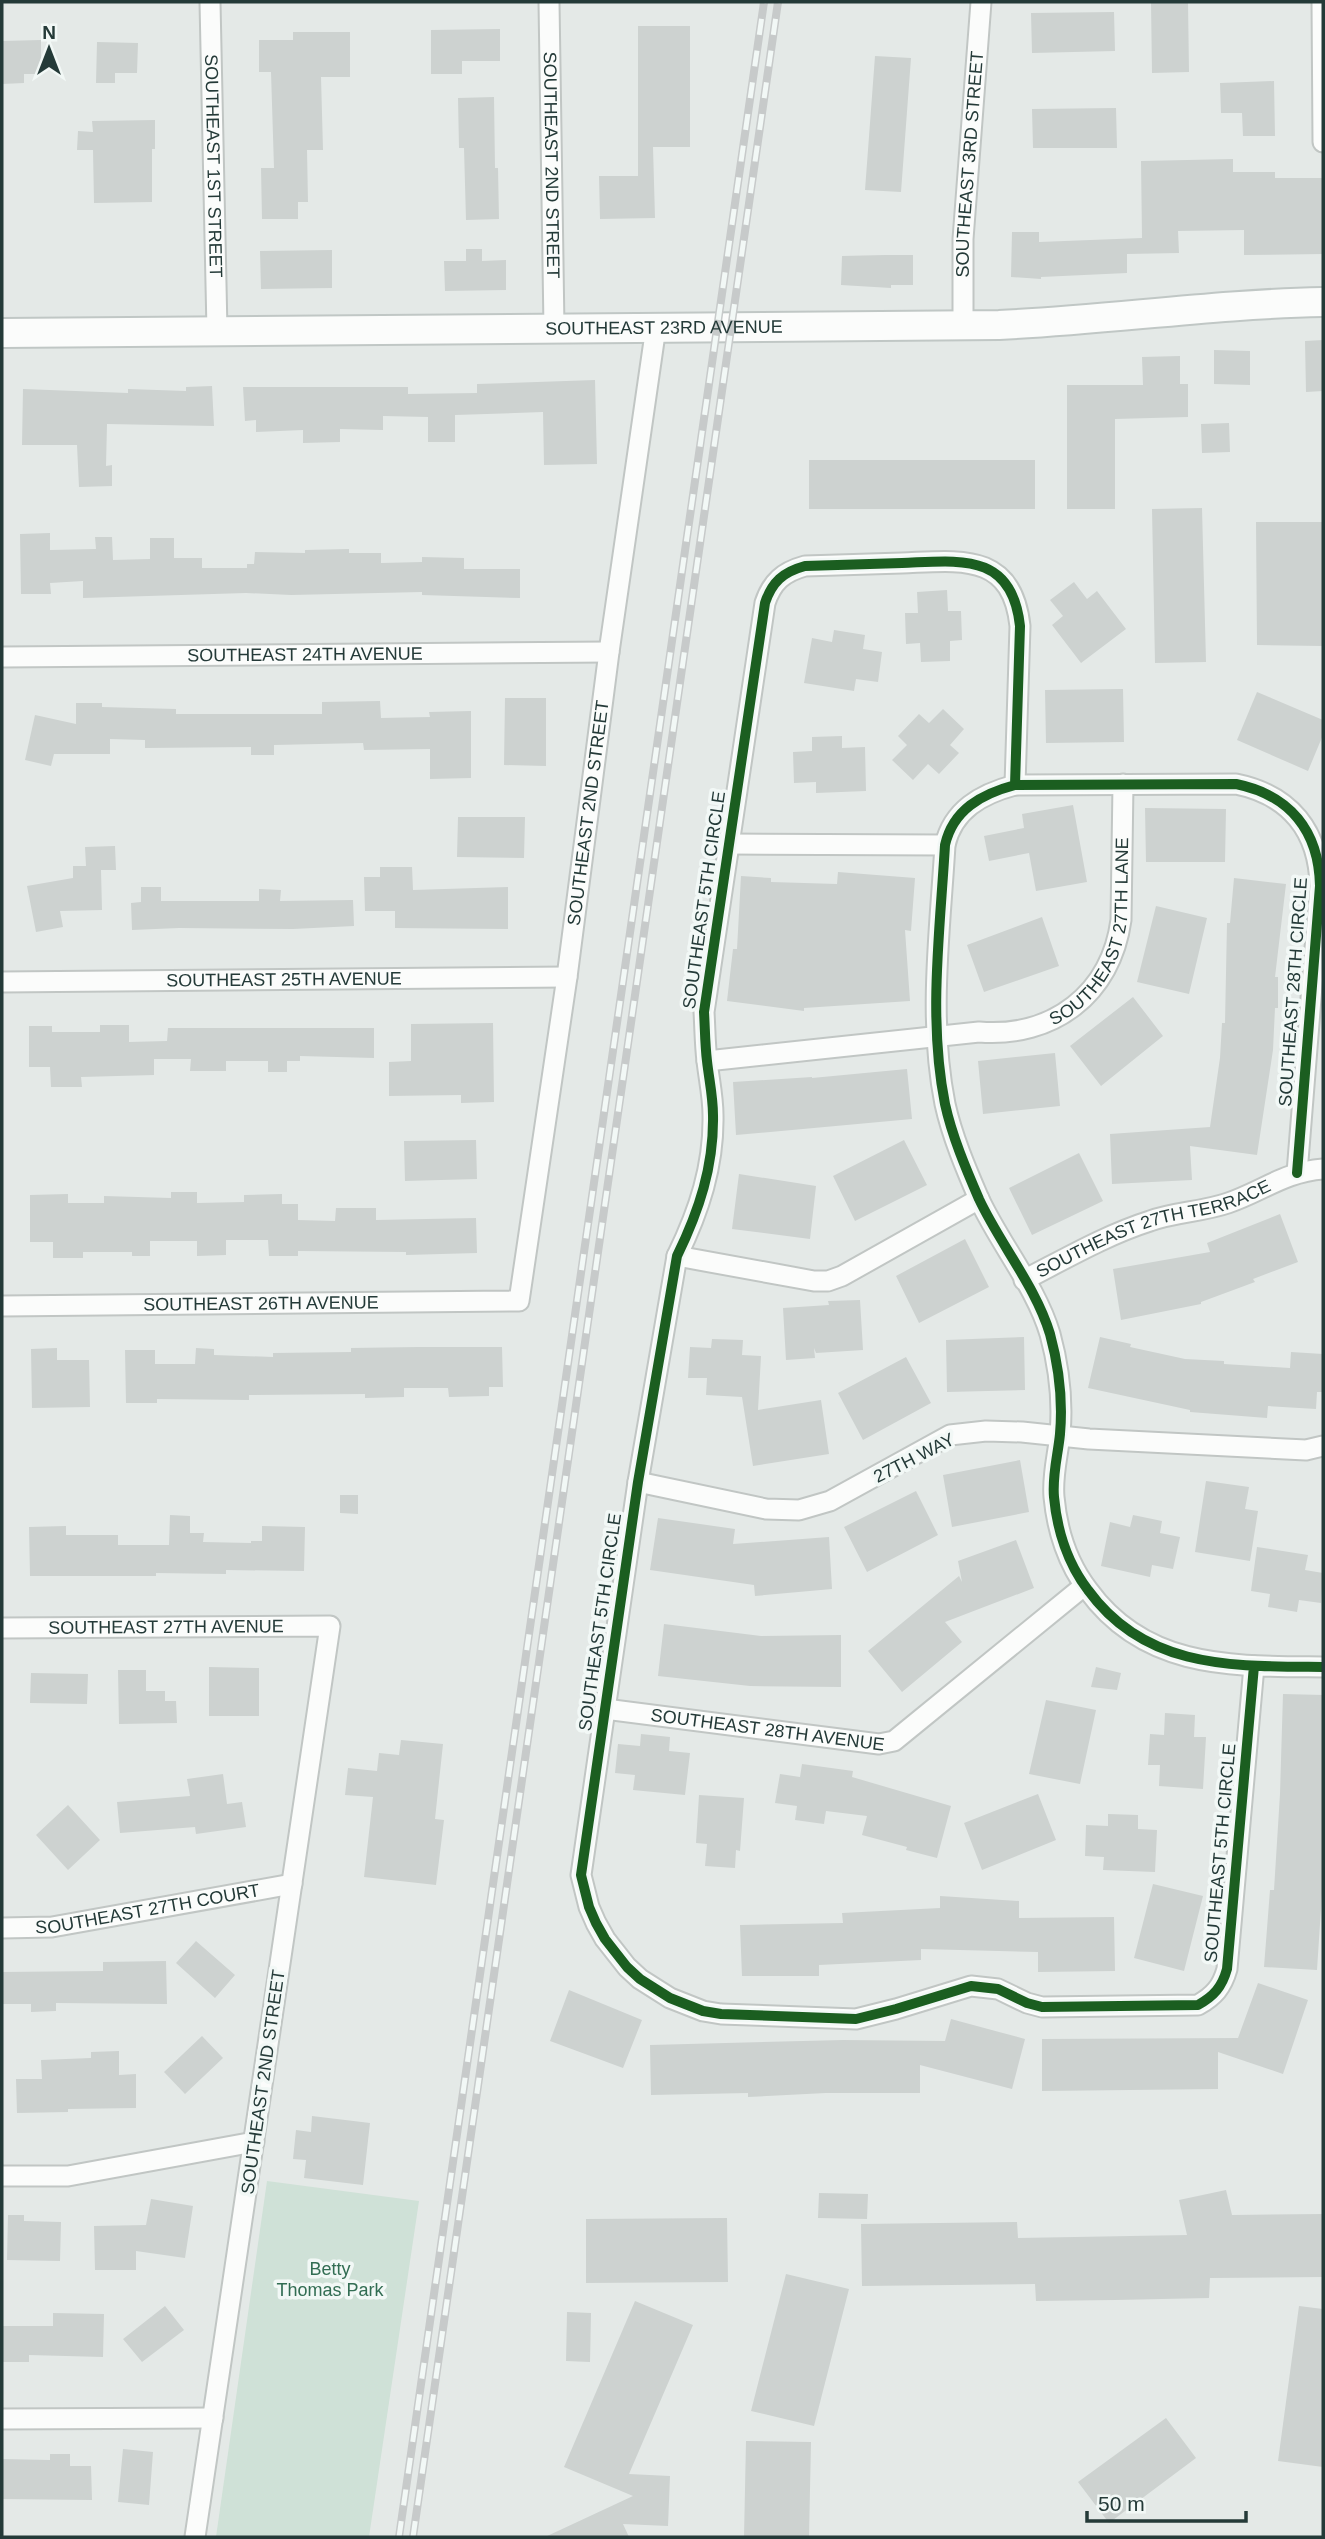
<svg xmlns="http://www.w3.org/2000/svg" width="1325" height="2539" font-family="Helvetica,sans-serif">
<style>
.green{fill:#cfe1d7}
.building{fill:#cdd2d0}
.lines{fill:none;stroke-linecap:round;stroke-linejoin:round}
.street-casing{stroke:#c1c6c4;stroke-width:23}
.secondary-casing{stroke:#c0c7c5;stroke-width:32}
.street{stroke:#fbfcfb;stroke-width:19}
.secondary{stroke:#fbfcfb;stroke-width:28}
.rail-casing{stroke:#c7caca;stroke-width:8}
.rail{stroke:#f2f8f6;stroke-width:5;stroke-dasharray:16;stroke-linecap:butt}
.cycleway-casing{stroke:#f2f8f6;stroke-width:15}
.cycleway{stroke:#1b5e20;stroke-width:10}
.labels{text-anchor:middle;stroke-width:7;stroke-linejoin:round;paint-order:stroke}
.street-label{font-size:18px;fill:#243a38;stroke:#f2f8f6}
.park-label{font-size:18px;fill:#326d53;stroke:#f2f8f6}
</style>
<rect width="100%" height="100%" fill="#e4e9e7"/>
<path class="green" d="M267 2181 419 2201 369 2537H216Z"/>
<path class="building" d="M1151 2H1188L1189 72 1152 73Z
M1114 12 1115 51 1032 53 1031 13Z
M638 26H690V147H653L655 218 600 219 599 176H638Z
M500 29V61H462V74H431V30Z
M293 32H350V77H321L323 150H307L308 202H298V219H262L261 168H274L271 72H259V40H293Z
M41 40V74H24V83L2 84V41Z
M97 42 138 43 137 73H115V83H96Z
M875 56 911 58 901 192 865 190Z
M1274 81 1275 136H1243L1242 113H1221L1220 83Z
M494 97 495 168H498L499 219 466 220 464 148H459L458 98Z
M1116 108 1117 148H1033L1032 109Z
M155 120V149H152V202L94 203 93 150H77L78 131 93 132 92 121Z
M1233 159V172H1275V178H1323V254L1244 255V230L1178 231 1179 253 1127 254V273L1041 277V279L1011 277 1012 232H1039V242L1142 238 1141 161Z
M466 249H482V261L506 260V290L445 291 444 261H466Z
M332 250V288L261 289 260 251Z
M885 255H913V285H891V288L841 285 842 256Z
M1323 340V391L1306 392 1305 341Z
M1214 350 1250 351V385L1214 384Z
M1180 356V384H1188V417L1115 419V509H1067V385H1143L1142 357Z
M595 380 597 464 544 465 543 412 455 415V442H428V417L383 416V430L340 429V442L303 443V430L256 432V420L245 421 243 387H408V394L477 393V384Z
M212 386 214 426 107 424 106 466 112 465V486L79 487 77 445H22L23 389 128 393V389L186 391V387Z
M1229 423 1230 452 1202 453 1201 424Z
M809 460H1035V509H809Z
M1202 508 1206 662 1155 663 1152 509Z
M1256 522H1323V646L1257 645Z
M50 533V550L96 549 95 537H112L113 560 150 559V538H174V558H202V568H247V564H254L255 552 305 553V550L349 549V553H381V563L422 562V557L464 558V569H520V598L422 595V592L291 595 246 593 83 598V581L50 583 51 594H21L20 534Z
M1074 582 1087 599 1097 591 1126 629 1081 663 1052 625 1063 616 1050 600Z
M947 590 948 611H961L962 640 950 641V661L921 662 920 643 906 644 905 613H918L917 592Z
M834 630 865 635 863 649 882 652 878 682 856 679 854 691 804 683 812 638 832 642Z
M1123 689 1124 742 1046 743 1045 690Z
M1257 692 1323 720V735L1308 771 1237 740Z
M505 698H546V766L504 765Z
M380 701 381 718 430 717 429 712 471 711V778L430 779V749L364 750 363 743 274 745V755H251V747L145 748V740L110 739V754H54L51 766 25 760 35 715 76 724V703H102V707L176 709V714H322V702Z
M943 709 964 729 950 745 959 753 939 774 928 764 913 780 892 760 907 745 898 736 919 714 929 723Z
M842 736V748L865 747 866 791 816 793V782L794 783 793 752 812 751V737Z
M1073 805 1087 882 1036 891 1029 853 989 861 984 836 1024 828 1022 814Z
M1145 808 1226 809 1225 862H1146Z
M458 817H525L524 858 457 857Z
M115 846 116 870H101L102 910 60 911 63 927 36 932 27 886 73 878V866H86L85 847Z
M380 867H412L413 890 508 887V929L395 928V911H365L364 877H380Z
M838 872 915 878 911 931 905 930 910 1001 804 1008V1011L727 1001 733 949H737L741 876 771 878V882L837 884Z
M1234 878 1286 884 1275 977H1278V1008H1275L1273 1050 1257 1155 1190 1146 1192 1180 1112 1184 1110 1134 1210 1127 1220 1058 1222 1023H1225L1227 923H1230Z
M141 887H161V901H259V889L281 890 280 901 353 900 354 926 293 929 179 928 132 930 131 903 141 902Z
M1156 906 1207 918 1189 994 1137 982Z
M1042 917 1059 966 984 992 967 945Z
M1133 997 1163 1036 1101 1086 1070 1046Z
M493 1023 494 1102 461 1103V1095L389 1096V1062L411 1061V1024Z
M100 1025H129V1042L167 1041 168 1028H374V1058L300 1056V1061H287V1072H268V1061H226V1071H190L191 1059H154V1075L81 1077 82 1087H51L50 1067H29V1026H52V1032H100Z
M1055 1053 1060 1106 983 1114 978 1061Z
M907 1069 912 1119 736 1135 733 1082 812 1077V1078Z
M476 1140 477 1179 405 1181 404 1141Z
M904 1140 927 1185 855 1221 833 1176Z
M1079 1153 1103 1201 1032 1235 1009 1188Z
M739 1174 816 1186 810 1239 732 1229Z
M171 1192H197V1203L244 1202V1195L282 1194V1204H298V1220L335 1221 336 1208H376V1220L476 1218 477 1253 406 1255V1252L298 1251V1256H269L268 1240H226V1255L197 1256V1241H150V1256H132V1252H83V1258H53V1242H30V1195L68 1194V1203H104V1196L171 1198Z
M1280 1214 1298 1262 1253 1279 1255 1282 1201 1302V1304L1121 1320 1113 1269 1210 1252 1207 1243Z
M965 1239 989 1287 919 1323 896 1276Z
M860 1300 863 1350 816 1353 814 1348 815 1358 786 1360 783 1308 829 1305 828 1301Z
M1024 1337 1025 1390 947 1392 946 1340Z
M1100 1337 1131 1344 1130 1347 1185 1359 1224 1361V1364L1290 1368 1291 1352 1323 1354V1392H1317L1316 1409 1268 1406 1267 1418 1190 1412V1410L1088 1388Z
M712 1339 743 1340 742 1355 761 1356 758 1410 821 1400 829 1454 753 1466 742 1397 706 1395 707 1378H688L690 1347 711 1348Z
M418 1347H502L503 1387H489V1396L449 1397 448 1388H404V1397L365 1398V1394L249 1395V1400L157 1399V1403H126L125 1350H155V1364H195L196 1348 214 1349V1355L273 1357V1353L351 1352V1348Z
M57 1348V1360H89L90 1407 32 1408 31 1349Z
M906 1357 931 1403 863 1440 838 1393Z
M1020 1460 1029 1512 952 1527 943 1475Z
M1206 1481 1249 1487 1245 1509 1258 1511 1250 1561 1195 1552Z
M916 1491 938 1535 867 1572 844 1527Z
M340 1495H358V1514L340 1513Z
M170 1515 190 1516V1533H204L203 1542 251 1543V1541H262V1526L305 1527 304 1571 226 1570V1574L156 1573V1576H30L29 1527 66 1526V1535H118V1545H169Z
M1133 1515 1162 1521 1160 1533 1180 1537 1173 1569 1152 1565 1150 1577 1101 1566 1110 1522 1130 1527Z
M658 1518 735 1529 733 1544 829 1537 832 1589 755 1596 754 1585 650 1570Z
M1016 1540 1034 1588 945 1622 962 1642 902 1692 868 1651 959 1576 962 1582 958 1561Z
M1257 1547 1308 1555 1305 1570 1323 1573 1321 1603 1299 1600 1297 1612 1268 1607 1270 1594 1251 1591Z
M664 1624 761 1636 841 1635V1687L750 1686 658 1676Z
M209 1667 259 1668V1716H209Z
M1096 1667 1121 1673 1117 1690 1091 1687Z
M118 1670H146V1691H165V1701H176L177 1723 119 1724Z
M31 1673 88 1674 87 1704 30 1703Z
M1283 1694 1323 1695V1878L1317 1970 1264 1967 1270 1890H1274L1280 1794Z
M1046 1700 1096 1710 1080 1784 1029 1774Z
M1165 1713 1195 1715 1194 1737H1206L1203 1789 1159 1786 1160 1765H1148L1150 1734 1164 1735Z
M641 1734 670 1737 669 1751 690 1753 685 1795 633 1790 635 1775 615 1773 618 1744 640 1746Z
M401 1740 443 1744 435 1819 444 1820 436 1885 364 1877 373 1797 345 1795 348 1768 377 1771 379 1753 399 1755Z
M802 1764 853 1771 852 1777 951 1806 937 1858 906 1850 907 1847 862 1835 867 1816 826 1811 824 1824 795 1820 797 1806 775 1803 780 1774 800 1777Z
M223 1774 227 1804 242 1802 246 1827 196 1834 195 1827 120 1833 117 1802 190 1796 187 1779Z
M1038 1794 1056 1840 982 1870 964 1823Z
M699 1795 744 1798 740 1851 736 1850 735 1868 705 1866 707 1844 696 1843Z
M68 1805 100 1840 68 1870 36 1835Z
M1108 1814 1138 1815V1829L1157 1830 1155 1872 1103 1870 1104 1857 1085 1856 1086 1825 1108 1826Z
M1153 1884 1203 1896 1184 1971 1134 1958Z
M940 1896 1019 1901V1918L1114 1917 1115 1971 1038 1972V1952L921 1949V1960L819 1965V1976H742L740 1925 843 1923 842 1913 940 1908Z
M196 1941 235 1975 215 1998 176 1963Z
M166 1961 167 2004 56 2003V2011L31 2012V2004H2V1972L103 1971V1962Z
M1258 1983 1308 2000 1283 2074 1218 2052V2089L1042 2091V2039L1238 2038Z
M569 1990 642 2020 623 2068 550 2041Z
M951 2019 1025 2039 1012 2089 920 2065V2093H826L748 2097V2093L651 2095 650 2045 843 2040 945 2041Z
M202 2036 223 2058 185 2094 164 2072Z
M119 2051V2075L136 2074V2108L68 2109V2112L17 2113 16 2079H42L41 2060 91 2058V2052Z
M312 2116 370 2123 363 2185 304 2178 306 2160 293 2159 296 2130 311 2132Z
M1226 2190 1232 2215 1323 2214V2277L1210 2278 1209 2298 1115 2300 1036 2301 1035 2284 862 2286 861 2224 1017 2222 1018 2238 1187 2235 1179 2200Z
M819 2193 868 2194 867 2219 818 2218Z
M151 2199 193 2206 185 2258 136 2251V2270H95L94 2226 146 2225Z
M8 2215H24V2221L61 2222 60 2261 7 2260Z
M727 2218 728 2282 586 2283V2219Z
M786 2274 849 2289 814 2426 751 2411Z
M635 2301 693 2325 629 2474 670 2476 668 2526 623 2524 629 2537H545L633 2496 564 2467Z
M165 2306 184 2330 142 2362 123 2339Z
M1299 2306 1323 2309V2467L1278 2461Z
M567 2312 591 2313 590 2362 566 2361Z
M53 2313 104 2314 103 2357 29 2355V2362H2V2326H53Z
M1166 2418 1196 2458 1109 2523 1078 2482Z
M746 2441 811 2442 809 2537H744Z
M123 2449 153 2452 149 2505 118 2502Z
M50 2454H70V2466H91L92 2500 2 2499V2459L50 2460Z"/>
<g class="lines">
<g class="street-casing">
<g id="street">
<path id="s1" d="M210 2 217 331"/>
<path id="s2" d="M549 2 554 328"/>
<path d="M1322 2 1323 142"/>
<path id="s3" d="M963 325V239L981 2"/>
<path id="s4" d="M2 657 609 652"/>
<path d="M1015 785 1020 626C1012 551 958 561 902 563 870 564 837 565 805 566 783 572 772 582 765 603L704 1012C705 1028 705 1045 707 1061 709 1079 713 1097 713 1115 714 1166 699 1211 677 1256L638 1482 581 1875 589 1907 596 1923 605 1939 627 1967 640 1979 670 1998 703 2011 721 2014 856 2019 896 2009 971 1986 998 1989 1027 2003 1042 2007 1198 2005C1214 1996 1222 1987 1227 1969L1254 1666"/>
<path d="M729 844 945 845"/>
<path id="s5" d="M2 982 567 977"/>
<path id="s6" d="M707 1061 979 1032C1053 1038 1111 994 1121 920L1123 784"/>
<path d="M1297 1173 1320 886C1319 831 1290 795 1236 784L1015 785C981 794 953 810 945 845 940 931 928 1019 945 1104 952 1136 966 1169 979 1199 1000 1244 1036 1287 1050 1334 1059 1367 1063 1400 1060 1434 1058 1455 1052 1475 1054 1497 1057 1530 1068 1564 1088 1590 1146 1670 1234 1666 1323 1667"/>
<path d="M677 1256 814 1281H828L842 1276 979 1199"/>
<path id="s7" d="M1024 1280C1065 1259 1106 1235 1150 1221 1175 1212 1202 1212 1228 1203 1263 1191 1284 1172 1323 1169"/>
<path id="s8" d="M2 1306 519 1301 567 977 609 652 656 327"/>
<path d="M638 1482 766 1509 799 1510 830 1501 950 1435 986 1431 1022 1432 1089 1439 1306 1450 1323 1446"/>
<path id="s9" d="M2 1628 330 1626 195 2537"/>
<path id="s10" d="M605 1709 879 1744 894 1741 1084 1586"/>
<path id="s11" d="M2 1928 52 1927 292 1884"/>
<path d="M2 2176H68L254 2142"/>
<path d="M2 2419 213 2418"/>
</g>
</g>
<g class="secondary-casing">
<g id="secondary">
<path id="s12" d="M2 333 999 325C1107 320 1215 304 1323 302"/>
</g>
</g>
<use href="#street" class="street"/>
<use href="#secondary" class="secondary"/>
<g class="rail-casing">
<path id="rail" d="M399 2537 764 2
M413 2537 778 2"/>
</g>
<use href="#rail" class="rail"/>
<g class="cycleway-casing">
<path id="cycleway" d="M1015 785 1020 626C1012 551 958 561 902 563 870 564 837 565 805 566 783 572 772 582 765 603L704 1012C705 1028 705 1045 707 1061 709 1079 713 1097 713 1115 714 1166 699 1211 677 1256L638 1482 581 1875 589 1907 596 1923 605 1939 627 1967 640 1979 670 1998 703 2011 721 2014 856 2019 896 2009 971 1986 998 1989 1027 2003 1042 2007 1198 2005C1214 1996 1222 1987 1227 1969L1254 1666
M1297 1173 1320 886C1319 831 1290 795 1236 784L1015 785C981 794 953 810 945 845 940 931 928 1019 945 1104 952 1136 966 1169 979 1199 1000 1244 1036 1287 1050 1334 1059 1367 1063 1400 1060 1434 1058 1455 1052 1475 1054 1497 1057 1530 1068 1564 1088 1590 1146 1670 1234 1666 1323 1667"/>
</g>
<use href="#cycleway" class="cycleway"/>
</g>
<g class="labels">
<g class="street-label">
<text dy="6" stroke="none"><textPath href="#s3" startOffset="161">SOUTHEAST 3RD STREET</textPath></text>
<text dy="6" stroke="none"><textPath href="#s2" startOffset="163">SOUTHEAST 2ND STREET</textPath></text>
<text dy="6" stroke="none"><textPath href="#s1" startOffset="164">SOUTHEAST 1ST STREET</textPath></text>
<text dy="6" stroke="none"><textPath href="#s12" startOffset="662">SOUTHEAST 23RD AVENUE</textPath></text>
<text dy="6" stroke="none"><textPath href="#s4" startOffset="303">SOUTHEAST 24TH AVENUE</textPath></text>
<text dy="6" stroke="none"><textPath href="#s8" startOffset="1010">SOUTHEAST 2ND STREET</textPath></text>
<text transform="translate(704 900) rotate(-82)" y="6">SOUTHEAST 5TH CIRCLE</text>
<text dy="6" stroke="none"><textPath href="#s6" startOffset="452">SOUTHEAST 27TH LANE</textPath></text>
<text dy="6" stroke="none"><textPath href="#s5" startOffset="282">SOUTHEAST 25TH AVENUE</textPath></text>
<text transform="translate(1293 992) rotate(-86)" y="6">SOUTHEAST 28TH CIRCLE</text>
<text dy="6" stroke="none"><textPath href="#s7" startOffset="140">SOUTHEAST 27TH TERRACE</textPath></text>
<text dy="6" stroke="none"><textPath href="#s8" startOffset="259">SOUTHEAST 26TH AVENUE</textPath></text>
<text transform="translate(914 1458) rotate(-27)" y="6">27TH WAY</text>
<text transform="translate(600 1622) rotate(-82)" y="6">SOUTHEAST 5TH CIRCLE</text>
<text dy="6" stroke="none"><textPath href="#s9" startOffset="164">SOUTHEAST 27TH AVENUE</textPath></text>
<text dy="6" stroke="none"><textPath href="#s10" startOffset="164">SOUTHEAST 28TH AVENUE</textPath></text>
<text transform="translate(1220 1853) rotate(-85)" y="6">SOUTHEAST 5TH CIRCLE</text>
<text dy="6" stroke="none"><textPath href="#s11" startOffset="147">SOUTHEAST 27TH COURT</textPath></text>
<text transform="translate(263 2082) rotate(-82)" y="6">SOUTHEAST 2ND STREET</text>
</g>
<g class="park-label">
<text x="330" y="2275">Betty<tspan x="330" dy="21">Thomas Park</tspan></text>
</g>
</g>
<rect width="1325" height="2539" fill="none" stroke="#243a38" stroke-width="7"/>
<g transform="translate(49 49)" stroke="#f2f8f6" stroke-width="5" paint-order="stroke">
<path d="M0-5L12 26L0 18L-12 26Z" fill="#243a38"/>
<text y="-10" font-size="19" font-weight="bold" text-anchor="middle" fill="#243a38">N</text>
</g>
<path d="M1087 2511v10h159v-10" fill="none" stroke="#243a38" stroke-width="3.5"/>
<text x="1098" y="2511" font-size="21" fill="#243a38" stroke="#f2f8f6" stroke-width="5" paint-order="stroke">50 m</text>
</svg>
